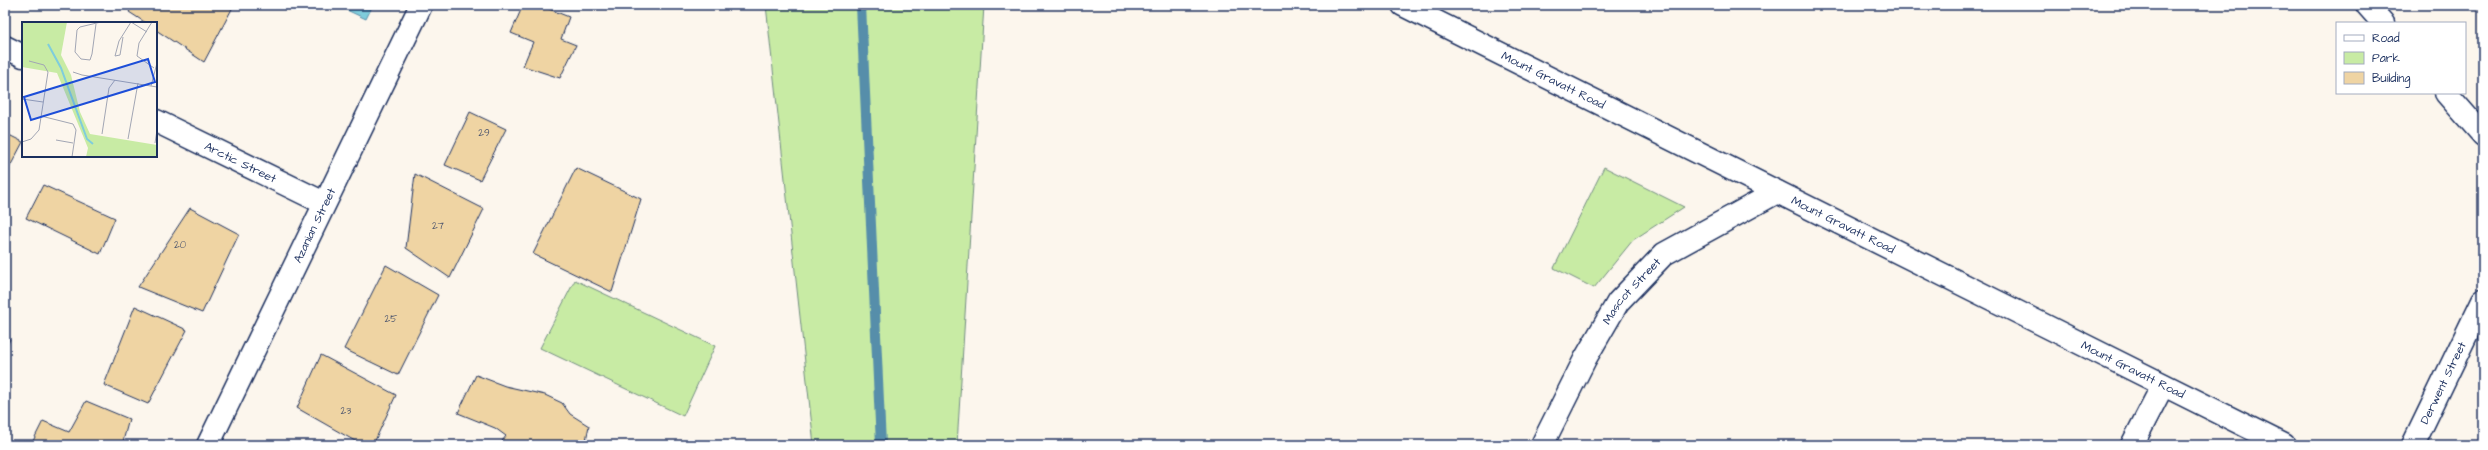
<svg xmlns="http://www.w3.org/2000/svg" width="2488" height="450" font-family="'Architects Daughter',sans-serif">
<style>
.green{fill:#c8eba4;stroke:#728d81}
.water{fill:#7fcddc;stroke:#578eaa}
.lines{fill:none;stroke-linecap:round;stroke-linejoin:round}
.stream{stroke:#578eaa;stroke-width:10}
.building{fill:#efd4a3;stroke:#1b2f5e}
.street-casing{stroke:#1b2f5e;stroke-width:25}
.street{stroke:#fff;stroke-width:22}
.labels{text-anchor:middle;stroke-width:4;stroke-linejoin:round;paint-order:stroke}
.number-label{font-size:10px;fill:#50586f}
.street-label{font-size:12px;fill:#1b2f5e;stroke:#fff}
.inset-river{fill:none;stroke:#7fcddc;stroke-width:2}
.inset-road{fill:none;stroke:#a2a6b4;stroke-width:1}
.view{fill:#1d4ed8;fill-opacity:0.15;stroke:#1d4ed8;stroke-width:2}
.inset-edge{fill:none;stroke:#1b2f5e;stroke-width:2}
</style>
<rect width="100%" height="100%" fill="#fcf6ed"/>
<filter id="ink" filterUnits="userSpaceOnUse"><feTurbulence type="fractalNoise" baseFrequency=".025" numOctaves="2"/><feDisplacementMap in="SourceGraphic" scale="8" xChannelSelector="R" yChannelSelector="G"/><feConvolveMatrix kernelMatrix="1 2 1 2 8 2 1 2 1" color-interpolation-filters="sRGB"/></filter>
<g filter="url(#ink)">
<path class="green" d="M766 5H984L957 445H814Z
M1604 167 1684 207 1633 240 1594 288 1554 268Z
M575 280 715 346 683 416 540 348Z"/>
<path class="water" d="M336 5H373L366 19Z"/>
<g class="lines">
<path class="stream" d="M861 5 881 445"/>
</g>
<path class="building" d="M133 5H234L204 62 156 30V23H146L129 12Z
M523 5H539L569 17 561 39 576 45 560 78 523 66 533 42 511 33Z
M470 112 506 129 480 180 445 165Z
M5 133 23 142 5 176Z
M576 168 641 199 612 292 533 254Z
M415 174 484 209 450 278 406 248Z
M43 185 115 218 100 254 26 218Z
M190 208 239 234 202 313 138 287Z
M386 265 438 295 398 375 344 349Z
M135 306 187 330 148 404 104 385Z
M5 337 10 339 5 351Z
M321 355 396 395 373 445H362L297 408Z
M476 375 505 386 545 395 562 403 570 414 589 426 585 445H499L506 436 495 428 458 413Z
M86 401 129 419 122 445H31L43 421 69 432Z"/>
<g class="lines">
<g class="street-casing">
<g id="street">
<path id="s1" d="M1403 5 2284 445"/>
<path d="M2367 5 2383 23"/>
<path d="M5 47 23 56"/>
<path d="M2446 93 2483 135"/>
<path id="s2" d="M156 121 324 203"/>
<path id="s3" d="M208 445 421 5"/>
<path id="s4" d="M1542 445 1585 359 1618 302 1664 254 1777 192"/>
<path d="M2132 445 2163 385"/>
<path id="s5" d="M2413 445 2483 300"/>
</g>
</g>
<use href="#street" class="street"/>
</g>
</g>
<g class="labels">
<g class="number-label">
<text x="484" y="136">29</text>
<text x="438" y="229">27</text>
<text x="180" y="248">20</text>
<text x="391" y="322">25</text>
<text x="346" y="414">23</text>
</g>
<g class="street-label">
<text dy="4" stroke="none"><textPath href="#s1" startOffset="168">Mount Gravatt Road</textPath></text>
<text dy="4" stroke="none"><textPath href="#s2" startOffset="94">Arctic Street</textPath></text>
<text dy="4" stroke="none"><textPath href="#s3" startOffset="244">Azanian Street</textPath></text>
<text dy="4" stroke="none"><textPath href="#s1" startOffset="492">Mount Gravatt Road</textPath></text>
<text dy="4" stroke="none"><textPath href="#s4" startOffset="179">Mascot Street</textPath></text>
<text dy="4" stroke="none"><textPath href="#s1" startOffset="816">Mount Gravatt Road</textPath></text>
<text dy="4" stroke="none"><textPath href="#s5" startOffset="69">Derwent Street</textPath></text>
</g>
</g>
<g transform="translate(22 22)">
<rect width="135" height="135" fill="#fcf6ed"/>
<path d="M0 0H45L39 33 49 53 58 90 68 112 135 123V135H64L66 126 35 51 0 45Z" fill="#c8eba4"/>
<path class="inset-river" d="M26 22 39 46 65 117 71 122"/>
<path class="inset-road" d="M130 0 117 21 115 34 132 46M74 2 70 32 68 38 59 37 53 30 55 8 58 5 79 0M101 15 98 33 93 34 97 19 109 0 125 10M51 50 60 53 135 65M129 64 135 41M0 77 21 80M19 94 51 102 54 108 50 135M80 112 87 66 93 58M106 117 116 61M34 118 51 121M0 120 9 117 17 108 26 50 22 43 7 39M133 121 135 108"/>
<path class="view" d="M126 37 133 60 9 98 2 75Z"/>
<rect width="135" height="135" class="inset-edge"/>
</g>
<rect width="2488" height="450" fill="none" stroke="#fff" stroke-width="20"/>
<rect x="10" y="10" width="2468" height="430" fill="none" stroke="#1b2f5e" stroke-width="1.5" filter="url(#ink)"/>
<rect x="2336" y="22" width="130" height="72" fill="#ffffff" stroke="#a4acbf"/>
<rect x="2344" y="35" width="20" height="6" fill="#ffffff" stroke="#a4acbf"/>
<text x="2372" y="42" font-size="12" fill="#1b2f5e">Road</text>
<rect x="2344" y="52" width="20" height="12" fill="#c8eba4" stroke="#a4acbf"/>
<text x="2372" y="62" font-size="12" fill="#1b2f5e">Park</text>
<rect x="2344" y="72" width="20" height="12" fill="#efd4a3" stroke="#a4acbf"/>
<text x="2372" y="82" font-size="12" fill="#1b2f5e">Building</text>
</svg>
